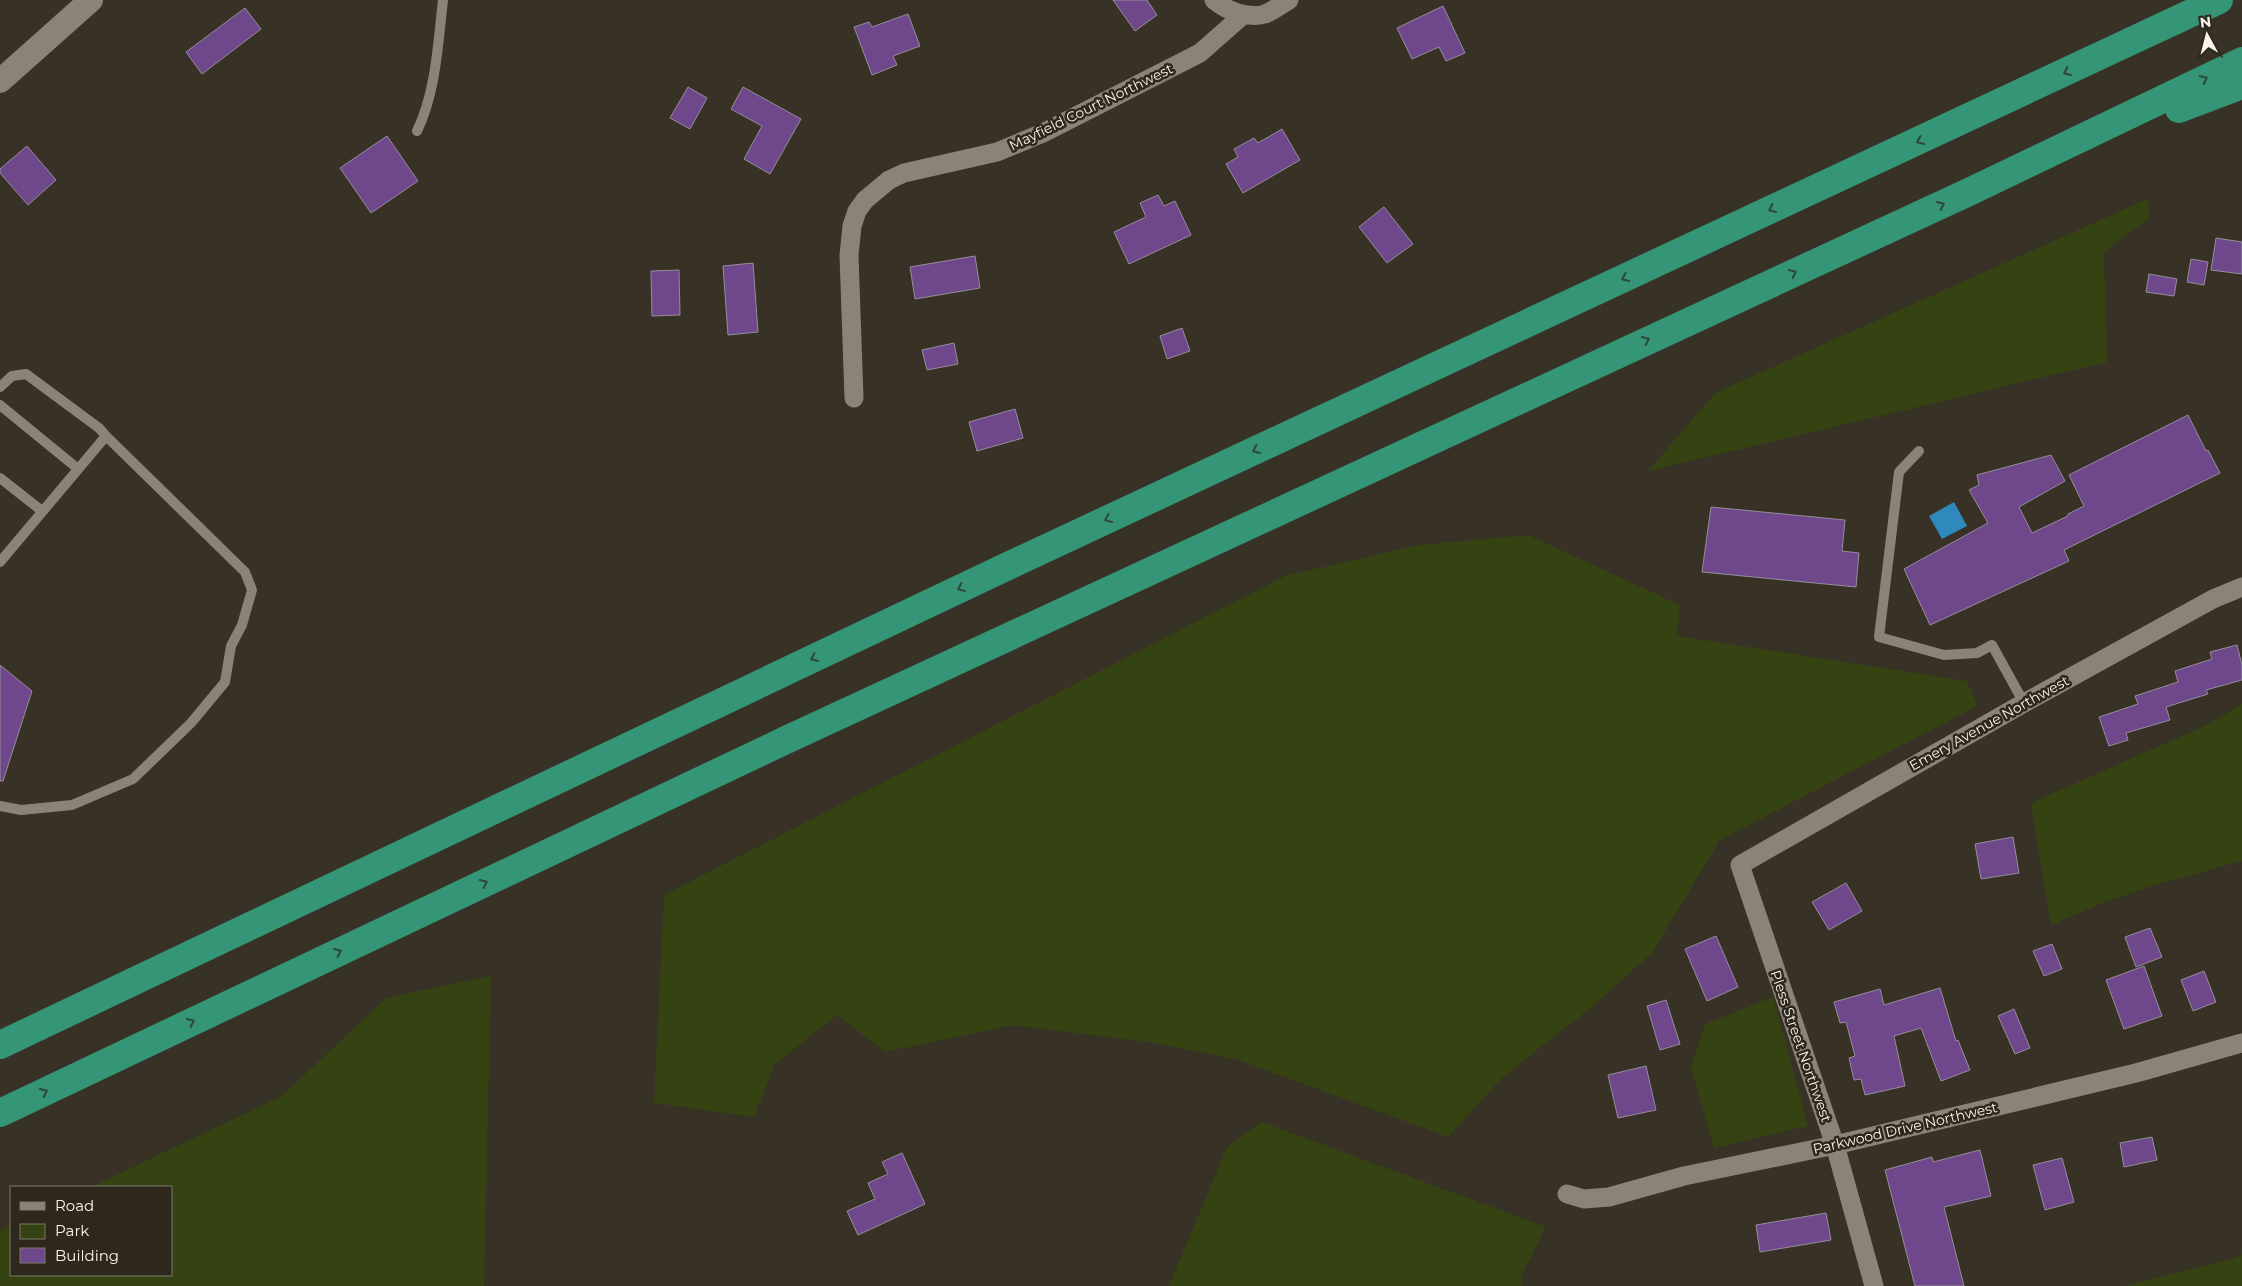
<svg xmlns="http://www.w3.org/2000/svg" width="2242" height="1286" font-family="Montserrat,sans-serif">
<style>
.green{fill:#354313}
.water{fill:#2f89bd}
.building{fill:#6f478b;stroke:#968e9c}
.lines{fill:none;stroke-linecap:round;stroke-linejoin:round}
.service{stroke:#8b8377;stroke-width:10}
.minor{stroke:#8b8377;stroke-width:19}
.tertiary{stroke:#8b8377;stroke-width:24}
.motorway{stroke:#349577;stroke-width:28}
.oneway{stroke:#2f4837}
.labels{text-anchor:middle;stroke-width:5;stroke-linejoin:round;paint-order:stroke}
.street-label{font-size:14px;fill:#f8f3ec;stroke:#2d271c}
</style>
<rect width="100%" height="100%" fill="#383126"/>
<path class="green" d="M2147 199 2150 218 2104 252 2107 362 1648 471 1715 393Z
M1528 535 1680 605 1677 636 1967 681 1977 706 1720 840 1652 953 1594 1005 1500 1080 1448 1137 1236 1059 1149 1042 1013 1025 885 1052 837 1015 775 1064 754 1117 654 1103 664 895 1285 576 1418 545Z
M2242 704V861L2151 886 2103 903 2051 925 2031 803 2207 725Z
M491 976 484 1286H0V1231L11 1225V1275H171V1187H91L282 1096 386 998Z
M1773 997 1808 1126 1714 1148 1691 1067 1705 1024Z
M1262 1122 1546 1227 1521 1277V1286H1169L1227 1147Z
M2242 1255V1286H2124L2229 1260Z"/>
<path class="water" d="M1954 502 1967 526 1942 539 1929 516Z"/>
<path class="building" d="M1113 0H1147L1157 15 1135 31Z
M1443 6 1465 53 1446 61 1439 47 1412 59 1397 28Z
M245 8 261 29 202 74 186 52Z
M908 14 920 46 893 56 897 65 872 75 854 27 869 22 872 27Z
M688 87 707 98 690 129 670 118Z
M743 87 801 119 770 174 744 159 762 126 731 109Z
M1282 129 1300 160 1243 193 1226 164 1238 157 1234 149 1254 138 1258 143Z
M387 136 418 181 371 213 340 168Z
M27 146 56 180 28 205 0 173V169Z
M1158 195 1164 206 1175 201 1191 235 1129 264 1114 232 1146 217 1140 203Z
M1384 207 1413 244 1387 263 1359 227Z
M2216 238 2242 242V274L2211 270Z
M975 256 980 288 915 299 910 267Z
M2191 259 2208 262 2204 285 2187 282Z
M753 263 758 332 728 335 723 266Z
M679 270 680 315 652 316 651 271Z
M2149 274 2177 279 2174 296 2146 292Z
M1182 328 1190 351 1167 359 1160 336Z
M954 343 958 364 927 370 922 350Z
M1015 409 1023 438 977 451 969 422Z
M2188 415 2206 451 2208 450 2220 473 2064 550 2069 561 1930 625 1904 569 1988 523 1969 490 1979 485 1977 475 2051 455 2065 481 2019 507 2032 533 2068 516V514L2084 506 2069 475Z
M1711 507 1845 520 1842 551 1859 553 1856 587 1702 572Z
M2237 645 2242 665V680L2206 690 2208 694 2166 707 2170 720 2126 733 2128 740 2109 746 2099 717 2138 704 2135 696 2178 682 2175 671 2212 659 2210 652Z
M0 665 32 691 3 781H0Z
M2013 837 2019 873 1981 879 1975 844Z
M1846 883 1862 911 1829 930 1812 902Z
M2150 928 2162 957 2136 967 2125 937Z
M1716 936 1738 987 1707 1001 1685 949Z
M2052 944 2062 969 2044 976 2033 951Z
M2144 966 2162 1016 2124 1029 2106 980Z
M2204 971 2216 1002 2193 1011 2181 980Z
M1940 988 1956 1041 1958 1040 1970 1070 1941 1081 1921 1028 1894 1036 1905 1086 1865 1095 1861 1079 1854 1080 1849 1058 1855 1056 1846 1022 1840 1023 1834 1002 1880 989 1884 1005Z
M1666 1000 1680 1044 1660 1050 1647 1006Z
M2014 1009 2030 1048 2015 1054 1998 1016Z
M1646 1066 1656 1110 1618 1118 1608 1075Z
M2152 1137 2157 1160 2124 1167 2120 1143Z
M1980 1150 1991 1196 1944 1207 1964 1286H1915L1885 1170 1932 1157 1933 1162Z
M902 1153 925 1204 858 1235 847 1211 875 1199 868 1183 888 1174 882 1162Z
M2062 1158 2074 1202 2045 1210 2033 1165Z
M1826 1213 1831 1240 1760 1252 1756 1225Z"/>
<g class="lines">
<path class="service" d="M417 131C436 92 438 43 443 0
M0 387 12 376 26 374 99 428 106 436 0 562
M0 405 77 468
M1919 451 1899 472 1879 637 1944 655 1977 653 1992 645 2024 703
M0 478 42 511
M0 806 21 810 72 805 133 779 191 723 225 682 231 646 242 625 252 590 245 572 106 436"/>
<path class="minor" d="M1214 0C1227 11 1248 19 1265 14 1273 11 1282 4 1289 0
M854 398 849 255 852 226 857 211 865 200 889 180 904 173 997 152 1043 133 1200 53 1243 15
M1567 1194 1584 1199 1609 1197 1684 1176 1835 1145 2136 1073 2242 1043
M1874 1286 1835 1145 1740 865 2024 703 2213 599 2242 587"/>
<path class="tertiary" d="M0 81 91 0"/>
<path class="motorway" d="M2179 109 2242 85
M0 1045 1010 565 2219 0
M0 1113 786 740 1971 191 2242 61"/>
</g>
<defs><path id="oneway-chevron" d="M-2-3.5L2.5 0L-2 3.5" fill="none" stroke-width="1.6" stroke-linecap="round" stroke-linejoin="round" transform="scale(1.25)"/></defs>
<g class="oneway">
<use href="#oneway-chevron" transform="translate(2067 72) rotate(155)"/>
<use href="#oneway-chevron" transform="translate(2204 79) rotate(-26)"/>
<use href="#oneway-chevron" transform="translate(1920 141) rotate(155)"/>
<use href="#oneway-chevron" transform="translate(1941 205) rotate(-25)"/>
<use href="#oneway-chevron" transform="translate(1772 209) rotate(155)"/>
<use href="#oneway-chevron" transform="translate(1793 273) rotate(-25)"/>
<use href="#oneway-chevron" transform="translate(1625 278) rotate(155)"/>
<use href="#oneway-chevron" transform="translate(1646 340) rotate(-25)"/>
<use href="#oneway-chevron" transform="translate(1256 450) rotate(155)"/>
<use href="#oneway-chevron" transform="translate(1108 519) rotate(155)"/>
<use href="#oneway-chevron" transform="translate(961 588) rotate(155)"/>
<use href="#oneway-chevron" transform="translate(814 658) rotate(155)"/>
<use href="#oneway-chevron" transform="translate(484 883) rotate(-25)"/>
<use href="#oneway-chevron" transform="translate(338 952) rotate(-25)"/>
<use href="#oneway-chevron" transform="translate(191 1022) rotate(-25)"/>
<use href="#oneway-chevron" transform="translate(44 1092) rotate(-25)"/>
</g>
<g class="labels">
<g class="street-label">
<text transform="translate(1091 107) rotate(-26)" y="5">Mayfield Court Northwest</text>
<text transform="translate(1989 723) rotate(-29)" y="5">Emery Avenue Northwest</text>
<text transform="translate(1801 1046) rotate(71)" y="5">Pless Street Northwest</text>
<text transform="translate(1905 1128) rotate(-13)" y="5">Parkwood Drive Northwest</text>
</g>
</g>
<rect x="10" y="1186" width="162" height="90" fill="#2d271c" stroke="#7e796f"/>
<rect x="20" y="1202" width="25" height="8" fill="#8b8377" stroke="#7e796f"/>
<text x="55" y="1211" font-size="15" fill="#f8f3ec">Road</text>
<rect x="20" y="1224" width="25" height="15" fill="#354313" stroke="#7e796f"/>
<text x="55" y="1236" font-size="15" fill="#f8f3ec">Park</text>
<rect x="20" y="1248" width="25" height="15" fill="#6f478b" stroke="#7e796f"/>
<text x="55" y="1261" font-size="15" fill="#f8f3ec">Building</text>
<g transform="translate(2207 35) rotate(353)" stroke="#2d271c" stroke-width="4" paint-order="stroke">
<path d="M0-4L9 19L0 12L-9 19Z" fill="#f8f3ec"/>
<text y="-8" font-size="14" font-weight="bold" text-anchor="middle" fill="#f8f3ec">N</text>
</g>
</svg>
